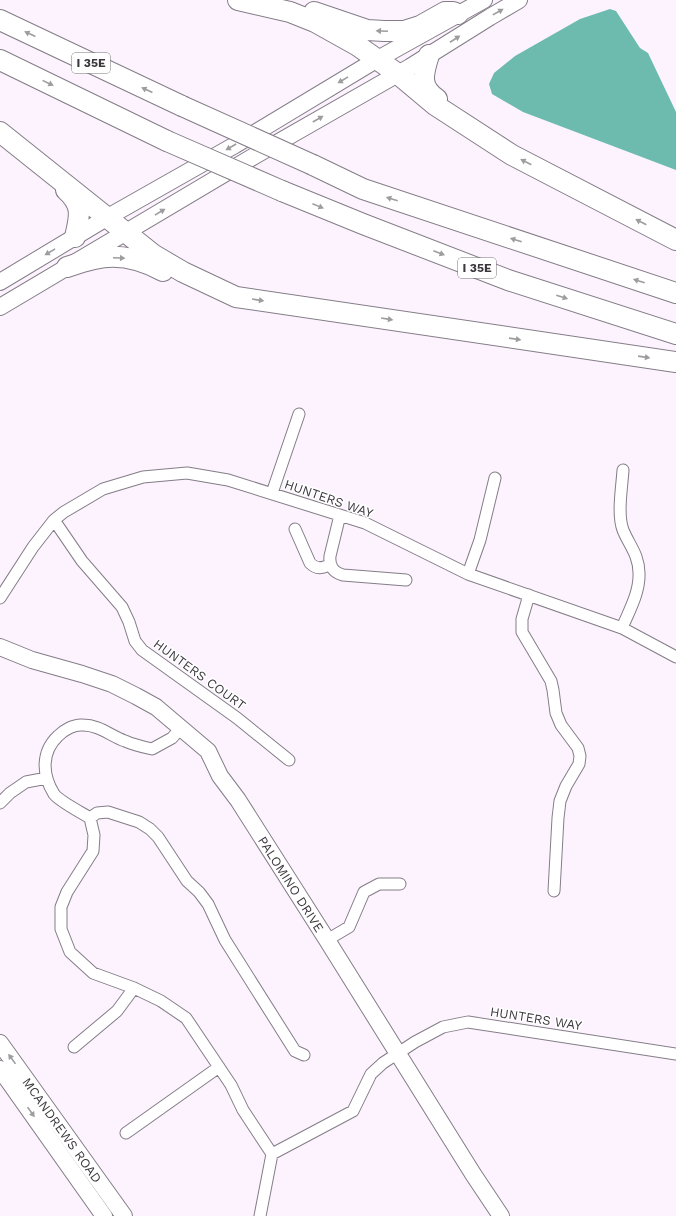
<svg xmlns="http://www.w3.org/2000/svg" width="676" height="1216" font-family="'Work Sans',sans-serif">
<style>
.water{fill:#6dbbaf}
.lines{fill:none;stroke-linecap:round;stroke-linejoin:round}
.street-casing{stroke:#847d87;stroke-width:13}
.secondary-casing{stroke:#847d87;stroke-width:18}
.highway-casing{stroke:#847d87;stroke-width:22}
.street{stroke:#fff;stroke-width:11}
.secondary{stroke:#fff;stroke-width:16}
.highway{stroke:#fff;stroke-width:20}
.highway-bridge-casing{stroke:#847d87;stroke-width:22;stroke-linecap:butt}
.highway-bridge{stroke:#fff;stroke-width:20}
.oneway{fill:#9d9c9e}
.labels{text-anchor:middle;stroke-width:3;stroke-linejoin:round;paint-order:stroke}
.shield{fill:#fff;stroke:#767477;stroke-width:1}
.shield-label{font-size:12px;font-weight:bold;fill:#3b383d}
.street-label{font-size:13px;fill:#3b383d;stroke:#fff}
</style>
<rect width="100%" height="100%" fill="#fcf3ff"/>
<path class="water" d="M610 9 616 11 640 48 648 53 676 112V170L523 112 492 94 489 84 494 73 515 56 580 19Z"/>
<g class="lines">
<g class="street-casing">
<path id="street" d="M272 493 299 414
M340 515 330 556C329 566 333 572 343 575L406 580
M54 520 82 561 122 607 129 622 135 641 142 650 237 718 289 760
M295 529 310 563C317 570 322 568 330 565
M468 574 480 540 495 478
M529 595 522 619V632L551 681 553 690 556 713 561 725 578 748 580 756 579 764 566 786 560 801 558 818 554 891
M0 598 33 547 54 520 64 512 103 489 143 477 187 473 228 480 365 523 468 574 622 628 676 657
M622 628C629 611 640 592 639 573 639 555 629 545 623 530 617 514 622 487 623 470
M181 728 172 738 152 749C143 747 134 745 125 741 111 736 99 725 83 725 74 724 64 730 58 736 41 752 42 775 54 794 59 801 82 813 90 818L94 835 93 851 67 892 61 907V929L70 952 93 973 134 988 161 1001 186 1018 231 1085 243 1110 272 1154
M0 803 10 793 26 782 47 778
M90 818 97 813 108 812 139 822 150 829 158 837 187 881 199 892 208 904 225 940 295 1051 304 1055
M327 940 349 927 364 892 379 884H400
M74 1047 117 1011 134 988
M126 1133 219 1067
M272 1154 353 1111 371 1074 383 1063 415 1042 443 1027 468 1022 676 1054
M260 1216 272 1154"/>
</g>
<g class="secondary-casing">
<g id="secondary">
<path d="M0 282 108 217 235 145 376 60 484 0"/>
<path d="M0 307 256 155 410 67 490 17 519 0"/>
<path id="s1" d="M0 647 32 660 82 674 112 684 136 696 156 707 208 751 220 776 238 800 327 940 473 1174 501 1216"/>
<path id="s2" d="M0 1043 124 1216"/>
<path d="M0 1069 104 1216"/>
</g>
</g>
<g class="highway-casing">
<path id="highway" d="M238 0 290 12 315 22 358 46 398 74 435 105 512 155 676 240
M314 12 367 30 384 31H404L420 26 445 12H453L458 14
M0 20 182 106
M429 55C423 74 419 87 437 99
M0 60 167 141
M0 132 154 255 183 272 236 297 676 362
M313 165 363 189 676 293
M66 190C83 205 80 216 75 237
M282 191 363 224 508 280 676 334
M67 267C76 264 85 261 94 259 118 253 143 260 163 271"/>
</g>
<use href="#street" class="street"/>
<use href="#secondary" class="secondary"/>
<use href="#highway" class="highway"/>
<g class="highway-bridge-casing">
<path id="highway-bridge" d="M182 106 313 165
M167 141 282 191"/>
</g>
<use href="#highway-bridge" class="highway-bridge"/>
</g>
<defs><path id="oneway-solid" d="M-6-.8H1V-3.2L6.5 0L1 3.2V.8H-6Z"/></defs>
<g class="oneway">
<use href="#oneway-solid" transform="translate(498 12) rotate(-29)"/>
<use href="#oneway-solid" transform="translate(382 31) rotate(-177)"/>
<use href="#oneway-solid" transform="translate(30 34) rotate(-155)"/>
<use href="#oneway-solid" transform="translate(455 39) rotate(-33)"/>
<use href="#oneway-solid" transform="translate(343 80) rotate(149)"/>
<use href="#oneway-solid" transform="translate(48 83) rotate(26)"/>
<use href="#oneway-solid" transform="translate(147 90) rotate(-155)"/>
<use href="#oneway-solid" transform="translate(318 119) rotate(-30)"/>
<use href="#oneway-solid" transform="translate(231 147) rotate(150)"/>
<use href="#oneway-solid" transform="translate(526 162) rotate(-153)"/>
<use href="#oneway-solid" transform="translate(392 199) rotate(-162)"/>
<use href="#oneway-solid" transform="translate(318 206) rotate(22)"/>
<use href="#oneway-solid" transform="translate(160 212) rotate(-31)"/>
<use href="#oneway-solid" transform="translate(641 222) rotate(-153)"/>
<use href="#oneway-solid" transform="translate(516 240) rotate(-162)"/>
<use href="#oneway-solid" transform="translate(50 252) rotate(149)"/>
<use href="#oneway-solid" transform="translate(439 253) rotate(21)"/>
<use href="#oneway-solid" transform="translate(119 258) rotate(2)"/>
<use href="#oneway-solid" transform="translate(639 281) rotate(-162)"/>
<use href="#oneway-solid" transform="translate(562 297) rotate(18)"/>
<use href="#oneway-solid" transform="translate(258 300) rotate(9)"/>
<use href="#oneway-solid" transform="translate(387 319) rotate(9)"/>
<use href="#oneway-solid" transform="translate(515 339) rotate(8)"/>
<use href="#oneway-solid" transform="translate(644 357) rotate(8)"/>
<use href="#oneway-solid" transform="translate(12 1059) rotate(-126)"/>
<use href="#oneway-solid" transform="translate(31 1112) rotate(55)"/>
</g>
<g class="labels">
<g class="shield">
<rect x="72" y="53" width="38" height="20" rx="3"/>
<rect x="458" y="258" width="38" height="20" rx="3"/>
</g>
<g class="shield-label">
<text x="91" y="67">I 35E</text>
<text x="477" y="272">I 35E</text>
</g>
<g class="street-label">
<text transform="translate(329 498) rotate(19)" y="5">HUNTERS WAY</text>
<text transform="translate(200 674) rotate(36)" y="5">HUNTERS COURT</text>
<text dy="5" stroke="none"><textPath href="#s1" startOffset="393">PALOMINO DRIVE</textPath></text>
<text transform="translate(536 1018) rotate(9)" y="5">HUNTERS WAY</text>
<text dy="5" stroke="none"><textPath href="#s2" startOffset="107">MCANDREWS ROAD</textPath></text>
</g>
</g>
</svg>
